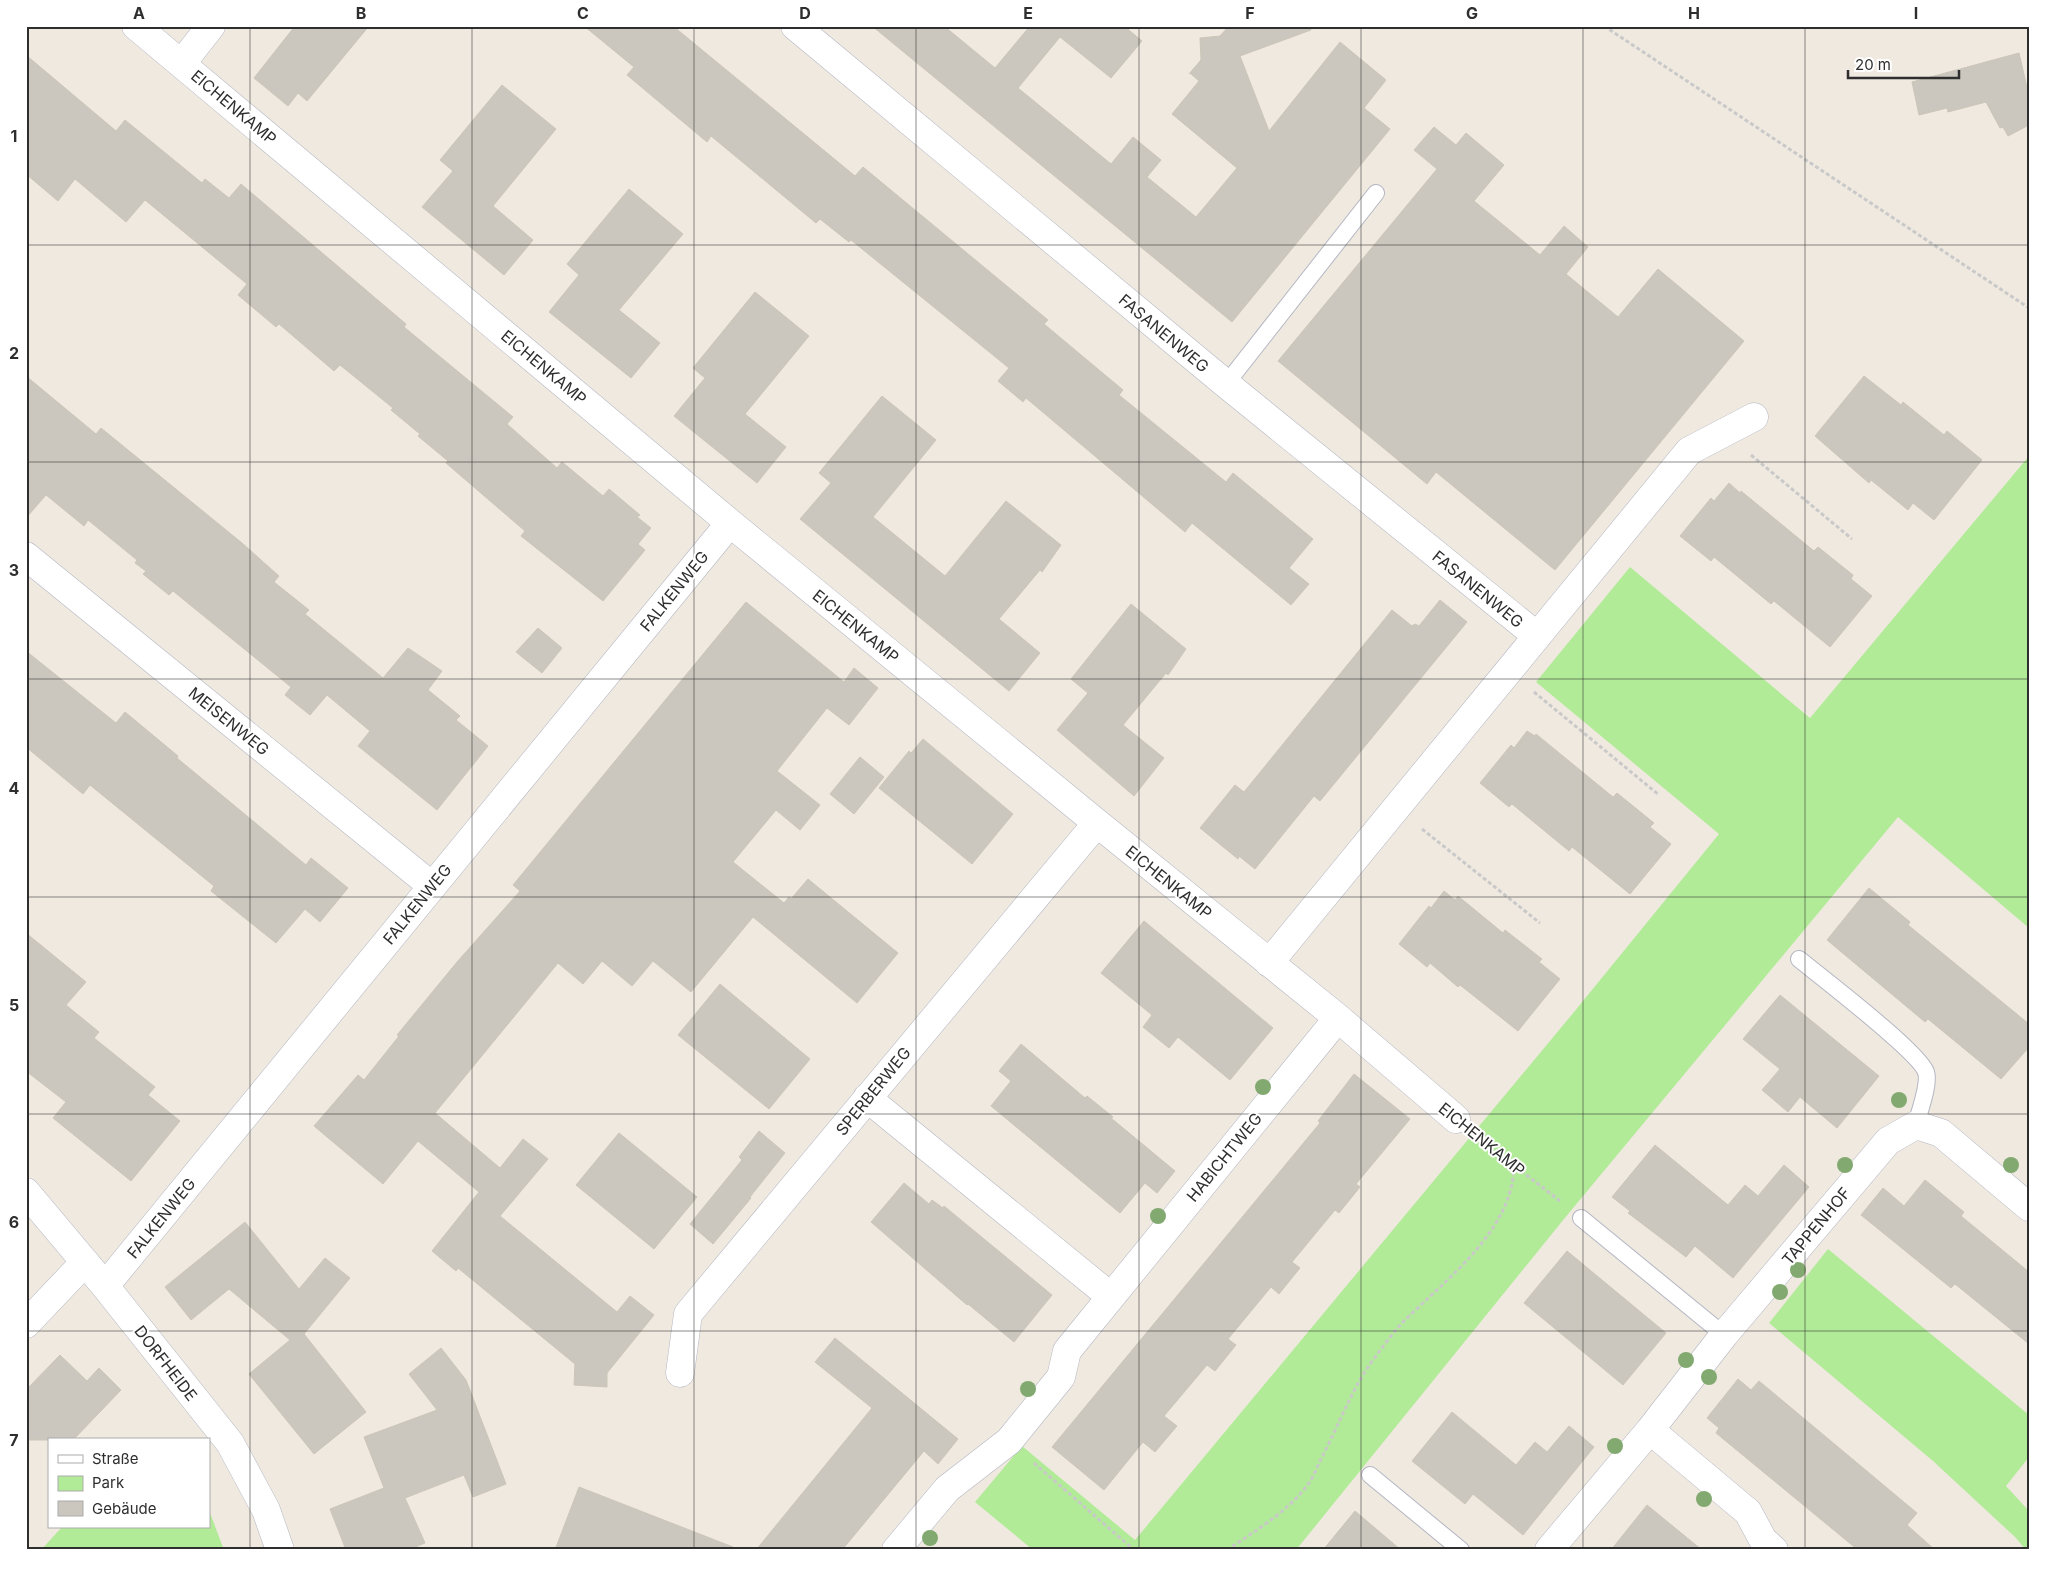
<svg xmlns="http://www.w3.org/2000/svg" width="2055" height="1576" font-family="Inter,sans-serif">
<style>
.green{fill:#b2eb98}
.building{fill:#cbc7be;stroke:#ccc6b8}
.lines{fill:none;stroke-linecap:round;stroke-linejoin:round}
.service-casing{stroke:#b3b6c2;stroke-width:18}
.minor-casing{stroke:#b3b6c2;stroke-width:29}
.path{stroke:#c9c9c9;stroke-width:3;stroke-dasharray:4 2.5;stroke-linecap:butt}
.service{stroke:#fff;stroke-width:16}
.minor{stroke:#fff;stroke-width:28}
.tree{fill:#81a970}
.grid{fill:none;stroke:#2e2e2e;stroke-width:1;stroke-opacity:0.55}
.labels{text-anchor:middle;stroke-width:4;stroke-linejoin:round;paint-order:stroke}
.street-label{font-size:16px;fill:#2e2e2e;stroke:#fff}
.neatline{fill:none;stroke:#2e2e2e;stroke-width:2}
.grid-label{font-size:16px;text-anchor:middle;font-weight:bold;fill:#2e2e2e}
</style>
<rect width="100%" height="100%" fill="#f0e9e0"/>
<path class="green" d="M2029 456V928L1898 817 1564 1219 1296 1550H1033L975 1502 1022 1446 1135 1540 1574 1012 1719 834 1536 682 1630 567 1810 718Z
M1828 1249 2029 1415V1457L2006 1486 2029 1511V1550H2026L2015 1537 1933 1461 1769 1323Z
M209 1510 224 1550H41L62 1527H209Z"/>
<path class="building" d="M295 26H369L307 101 298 93 288 106 254 78Z
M584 26H673L855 176 863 167 1048 320 1044 324 1123 390 1119 395 1226 482 1233 473 1313 539 1289 568 1309 584 1291 605 1192 523 1185 532 1026 398 1023 402 998 381 1009 368 851 240 849 242 820 219 816 223 711 136 707 142 627 75 634 67Z
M872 26H944L995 68 1030 26H1124L1142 41 1111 78 1060 37 1018 88 1111 164 1133 137 1161 160 1147 177 1196 217 1237 168 1172 114 1199 81 1190 73 1189 74 1201 60 1200 38 1220 36 1229 26H1310L1311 30 1240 56 1269 131 1340 42 1386 80 1364 108 1390 129 1232 322Z
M2019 53 2029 96V125L2008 136 2003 127 2000 128 1986 102 1948 112 1947 108 1919 115 1912 82Z
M26 55 116 131 125 120 202 183 205 179 229 198 241 184 406 324 404 327 513 417 507 424 557 468 562 462 603 496 609 489 640 515 637 517 651 528 638 544 645 550 603 601 521 536 525 531 446 463 448 461 418 436 420 434 391 410 393 408 340 365 334 371 279 324 276 327 238 295 247 284 145 200 126 222 75 179 58 201 26 174Z
M502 85 556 129 493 206 533 240 504 275 422 207 453 171 440 160Z
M1434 127 1456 145 1466 133 1504 165 1474 201 1540 255 1564 226 1588 247 1566 274 1618 317 1658 269 1744 341 1555 570 1436 472 1427 484 1278 361 1437 169 1414 150Z
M629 189 683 234 619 310 660 343 631 378 549 312 579 275 567 264Z
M755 292 809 336 745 414 786 447 757 483 674 416 705 378 693 368Z
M26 376 96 434 101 428 242 543 279 576 274 582 309 610 305 614 383 678 408 648 442 671 428 690 460 716 456 720 488 746 437 810 358 746 370 731 327 695 310 715 285 695 291 687 173 591 169 595 143 574 146 571 135 563 137 560 88 520 84 526 46 495 26 518Z
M1864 376 1901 405 1903 402 1944 435 1947 431 1982 460 1934 520 1913 503 1908 510 1871 480 1869 483 1815 436Z
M882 396 936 440 873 517 945 576 1006 501 1061 545 1042 572 1040 570 999 619 1040 653 1009 691 800 519 831 483 819 473Z
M1729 483 1740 493 1741 491 1814 551 1818 547 1853 575 1851 579 1872 596 1830 647 1774 601 1771 604 1714 557 1711 561 1680 536 1711 498 1714 501Z
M1440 600 1467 622 1320 801 1314 796 1255 869 1239 856 1238 859 1200 828 1235 785 1244 792 1392 610 1412 626 1415 624 1419 626Z
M746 602 844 682 854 668 878 688 849 725 827 708 777 771 820 805 800 830 776 810 733 862 784 903 789 897 791 899 808 879 898 953 857 1003 753 917 691 992 653 961 632 986 602 961 583 984 558 963 435 1113 500 1168 523 1139 548 1159 500 1216 617 1312 630 1296 654 1315 607 1373V1387L574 1385 575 1364 458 1268 456 1271 432 1251 479 1192 418 1141 383 1184 314 1126 358 1075 364 1080 399 1036 397 1035 457 962 520 891 513 885Z
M1131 604 1186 649 1168 675 1166 673 1123 725 1164 758 1134 796 1057 730 1088 693 1071 679Z
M538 628 562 648 542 673 516 652Z
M26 651 116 723 125 712 178 756 177 758 306 865 311 858 348 888 320 922 305 909 276 943 211 891 214 886 90 785 83 794 26 747Z
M1527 731 1535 736 1536 734 1613 797 1617 793 1654 823 1650 827 1671 844 1630 894 1572 847 1569 851 1512 804 1509 807 1480 783 1511 745 1514 748Z
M923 739 1013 814 972 864 879 788 909 751 911 753Z
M860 757 884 777 854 814 830 794Z
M1869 888 1910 922 1908 925 2029 1024V1047L2001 1079 1928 1019 1925 1022 1827 940Z
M1444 891 1455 900 1458 896 1503 933 1505 930 1542 959 1539 962 1560 979 1518 1031 1460 985 1458 987 1430 963 1427 967 1399 944 1429 906 1431 908Z
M1144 921 1273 1028 1230 1080 1178 1037 1169 1048 1143 1027 1152 1015 1101 973Z
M26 933 86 982 66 1005 99 1032 94 1038 155 1087 148 1095 180 1121 131 1181 53 1118 66 1102 26 1071Z
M720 984 810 1059 769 1109 678 1035Z
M1780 995 1879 1076 1837 1128 1800 1097 1788 1112 1762 1090 1780 1069 1743 1039Z
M1021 1044 1085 1098 1087 1096 1113 1117 1111 1118 1175 1171 1157 1193 1145 1183 1120 1213 991 1106 1011 1081 999 1071Z
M1354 1074 1410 1119 1356 1184 1360 1187 1339 1213 1335 1210 1292 1262 1300 1268 1279 1294 1271 1287 1228 1339 1236 1345 1215 1371 1207 1365 1164 1416 1177 1426 1155 1452 1143 1442 1104 1490 1052 1447 1320 1123 1318 1121Z
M759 1131 785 1153 750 1197 751 1198 713 1244 690 1224 742 1160 739 1157Z
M619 1133 697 1197 654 1249 576 1185Z
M1655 1145 1728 1205 1745 1185 1758 1196 1784 1165 1809 1187 1733 1278 1695 1246 1686 1257 1628 1213 1630 1211 1612 1197Z
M1925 1180 1964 1212 1961 1216 2029 1272V1344L1955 1284 1951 1288 1861 1215 1883 1188 1904 1206Z
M904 1183 929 1204 932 1200 943 1208 944 1206 1052 1295 1014 1342 968 1304 967 1305 871 1222Z
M245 1222 299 1289 325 1258 350 1278 304 1334 366 1412 314 1454 249 1374 290 1340 229 1289 191 1320 165 1287Z
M1567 1251 1666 1333 1623 1385 1524 1303Z
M835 1338 958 1439 938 1464 924 1451 842 1550H756L872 1408 815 1362Z
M441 1348 466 1380 506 1484 473 1497 464 1475 405 1498 425 1543 408 1550H346L330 1509 384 1488 364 1437 437 1410 409 1374Z
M60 1355 87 1381 99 1368 121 1390 73 1440H26V1390Z
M1738 1379 1751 1390 1759 1381 1917 1513 1907 1525 1935 1550H1858L1716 1433 1719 1428 1707 1418Z
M1452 1412 1516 1465 1535 1442 1547 1452 1569 1426 1594 1447 1523 1535 1473 1494 1465 1504 1412 1461Z
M579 1487 733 1547 732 1550H555Z
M1647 1505 1702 1550H1611Z
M1355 1511 1401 1550H1323Z"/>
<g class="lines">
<g class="service-casing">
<path id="service" d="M1226 384 1376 193
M1799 959C1822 978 1918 1051 1926 1072 1930 1084 1919 1112 1916 1125
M1581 1218 1724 1335
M1370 1475 1461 1550"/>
</g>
<g class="minor-casing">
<path id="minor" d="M136 26 730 523 1097 823 1338 1018 1456 1119
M795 26 1226 384 1537 636
M182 63 211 26
M26 556 432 886
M1269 963 1689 451 1754 417
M867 1098 1110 1296
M26 1192 105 1286 230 1443 266 1510 280 1550
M105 1286 730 523
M26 1324 85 1262
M680 1373 688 1314 1097 823
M1650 1430 1748 1512 1763 1540 1774 1550
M896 1550 947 1489 1009 1441 1061 1377 1067 1351 1338 1018
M1549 1550 1650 1430 1724 1335 1888 1141 1916 1125 1941 1133 2029 1207"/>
</g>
<path class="path" d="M1604 26 2029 308
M1751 455 1852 539
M1534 692 1659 795
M1422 829 1540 923
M1480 1139 1560 1201
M1034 1463 1134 1550
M1227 1550C1255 1531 1289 1511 1309 1483 1314 1476 1317 1467 1321 1459 1339 1425 1352 1387 1376 1356 1384 1345 1393 1333 1402 1323 1445 1280 1512 1232 1514 1167"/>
<use href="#service" class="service"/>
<use href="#minor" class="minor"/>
</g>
<g class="tree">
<circle cx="1263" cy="1087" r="8"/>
<circle cx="1899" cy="1100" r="8"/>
<circle cx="1845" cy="1165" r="8"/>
<circle cx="2011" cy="1165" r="8"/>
<circle cx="1158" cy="1216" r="8"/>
<circle cx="1798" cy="1270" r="8"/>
<circle cx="1780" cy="1292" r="8"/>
<circle cx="1686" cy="1360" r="8"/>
<circle cx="1709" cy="1377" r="8"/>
<circle cx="1028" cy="1389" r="8"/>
<circle cx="1615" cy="1446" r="8"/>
<circle cx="1704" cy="1499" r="8"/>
<circle cx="930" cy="1538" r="8"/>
</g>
<path class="grid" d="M250 26V1550M472 26V1550M694 26V1550M916 26V1550M1139 26V1550M1361 26V1550M1583 26V1550M1805 26V1550M26 245H2029M26 462H2029M26 679H2029M26 897H2029M26 1114H2029M26 1331H2029"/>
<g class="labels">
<g class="street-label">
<text transform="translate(234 107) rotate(40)" y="6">EICHENKAMP</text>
<text transform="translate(1164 333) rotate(40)" y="6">FASANENWEG</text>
<text transform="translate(544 367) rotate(40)" y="6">EICHENKAMP</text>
<text transform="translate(1478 589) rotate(39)" y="6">FASANENWEG</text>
<text transform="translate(674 591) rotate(-51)" y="6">FALKENWEG</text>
<text transform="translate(856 626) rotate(39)" y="6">EICHENKAMP</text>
<text transform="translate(229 721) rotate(39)" y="6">MEISENWEG</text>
<text transform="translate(1169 882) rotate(39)" y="6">EICHENKAMP</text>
<text transform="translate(417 904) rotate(-51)" y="6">FALKENWEG</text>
<text transform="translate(873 1091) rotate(-51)" y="6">SPERBERWEG</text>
<text transform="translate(1482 1139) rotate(39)" y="6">EICHENKAMP</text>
<text transform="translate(1224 1157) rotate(-51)" y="6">HABICHTWEG</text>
<text transform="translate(161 1218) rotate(-51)" y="6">FALKENWEG</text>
<text transform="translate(1816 1226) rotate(-50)" y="6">TAPPENHOF</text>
<text transform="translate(166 1363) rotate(52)" y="6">DORFHEIDE</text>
</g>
</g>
<rect width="2055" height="1576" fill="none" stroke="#ffffff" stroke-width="55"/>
<rect x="48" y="1438" width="162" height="90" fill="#ffffff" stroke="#ababab"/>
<rect x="58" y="1455" width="25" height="8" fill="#ffffff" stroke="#ababab"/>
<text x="92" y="1464" font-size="15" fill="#2e2e2e">Straße</text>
<rect x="58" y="1476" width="25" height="15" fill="#b2eb98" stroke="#ababab"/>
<text x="92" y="1488" font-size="15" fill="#2e2e2e">Park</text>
<rect x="58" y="1501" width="25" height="15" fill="#cbc7be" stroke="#ababab"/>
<text x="92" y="1514" font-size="15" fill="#2e2e2e">Gebäude</text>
<path d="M1848 70v8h111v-8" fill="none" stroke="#2e2e2e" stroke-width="2.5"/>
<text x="1855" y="70" font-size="15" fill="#2e2e2e" stroke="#ffffff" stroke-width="4" paint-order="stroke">20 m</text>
<rect x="28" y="28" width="2000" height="1520" class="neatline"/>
<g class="grid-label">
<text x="139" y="19">A</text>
<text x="361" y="19">B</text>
<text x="583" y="19">C</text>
<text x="805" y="19">D</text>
<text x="1028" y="19">E</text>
<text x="1250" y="19">F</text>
<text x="1472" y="19">G</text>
<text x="1694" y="19">H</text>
<text x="1916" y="19">I</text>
<text x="14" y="142">1</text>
<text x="14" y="359">2</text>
<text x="14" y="576">3</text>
<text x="14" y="794">4</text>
<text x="14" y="1011">5</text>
<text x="14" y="1228">6</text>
<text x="14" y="1446">7</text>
</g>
</svg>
